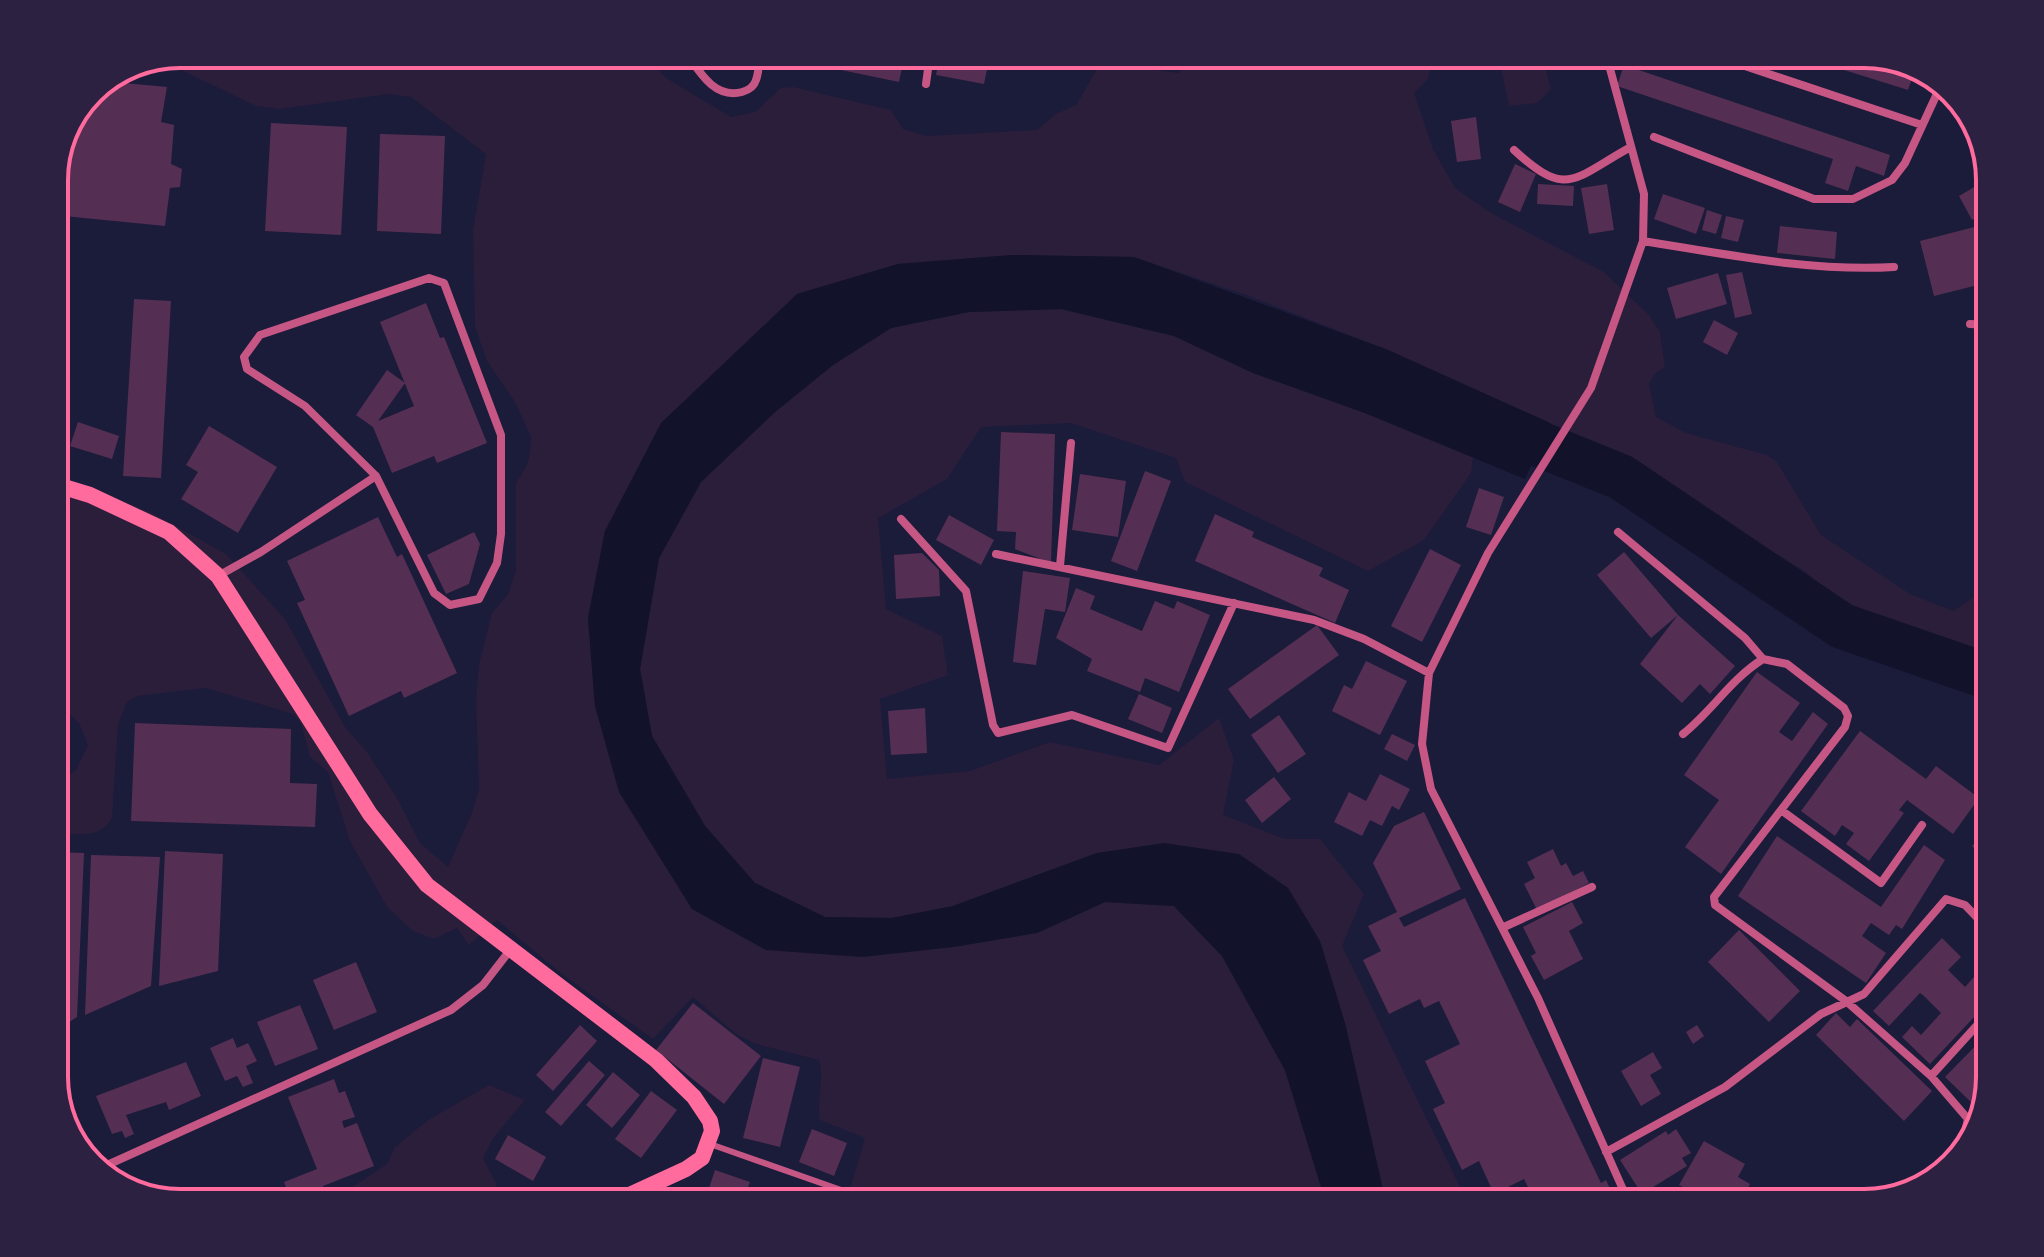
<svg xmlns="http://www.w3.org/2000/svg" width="2044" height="1257" font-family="Overpass,sans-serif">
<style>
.green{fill:#2a1e3b}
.water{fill:#12122b}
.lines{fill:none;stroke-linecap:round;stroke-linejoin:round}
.river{stroke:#12122b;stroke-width:46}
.building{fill:#542f53}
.service{stroke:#c65784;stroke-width:6}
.minor{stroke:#c65784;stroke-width:8}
.secondary{stroke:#ff6b9d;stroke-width:16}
.rim{fill:none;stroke:#ff6b9d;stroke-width:4}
</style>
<rect width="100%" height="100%" fill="#1b1b3a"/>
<path class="green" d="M180 54H645L666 78 731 117 755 112 781 88 793 87 891 110 903 129 927 136 1037 130 1056 114 1077 104 1100 63 1179 73 1186 54H1432L1428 79 1414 93 1433 149 1455 188 1491 213 1604 272 1648 314 1660 332 1665 367 1655 374 1649 384 1656 417 1686 433 1767 455 1777 462 1821 535 1910 594 1953 611 1990 587V663L1839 600 1803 570 1626 466 1576 443 1550 423 1388 350 1249 296 1134 257 1012 255 898 264 797 294 605 531 588 618 595 706 692 909 1037 933 1105 902 1174 906 1222 956 1285 1070 1326 1203H846L865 1138 820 1120C816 1099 825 1079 819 1060L756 1044 736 1034 693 997 653 1039 562 974 497 920 469 945 457 928 434 939 413 931 387 907 350 841 328 772 310 757 301 723 293 714 206 688 137 696 127 702 118 725 112 818C100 840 76 834 54 832V785L76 770 88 745 79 723 54 698V482L83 485 154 514 226 554 285 619 345 727 367 752 397 798 420 843 448 867 472 813 479 789 476 701 479 664 492 613 508 594 516 570V483L528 463 530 450 531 437 515 402 487 361 475 327 473 230 486 154 411 97 389 94 279 109 256 106 173 66 158 63Z
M1498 54H1533L1545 67 1551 89 1537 103 1509 106Z
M1061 309 1174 336 1253 373 1365 413 1473 457 1471 473 1424 540 1368 571 1185 482 1176 458 1071 423 981 427 947 479 878 518 886 609 942 636 948 675 880 699 887 779 970 771 1050 742 1159 765 1219 718 1234 760 1223 815 1285 839H1320L1364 894 1342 946 1468 1203H1386L1345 1023 1097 853 953 906 892 918 825 917 755 883 705 826 652 736 640 669 659 558 701 482 775 412 833 365 891 328 969 312Z
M489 1085 525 1100 494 1137 483 1158 496 1183V1196L489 1203H328L387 1164 395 1147 428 1120Z"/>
<path class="water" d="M1012 255 1134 257 1388 350 1550 423 1525 479 1365 413 1253 373 1174 336 1061 309 969 312 891 328 833 365 775 412 701 482 659 558 640 669 652 736 705 826 755 883 825 917 892 918 953 906 1097 853 1164 843 1239 854 1288 888 1320 941 1345 1023 1386 1203H1326L1285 1070 1222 956 1174 906 1105 902 1037 933 954 947 862 957 766 950 692 909 619 792 595 706 588 618 605 531 661 423 797 294 898 264Z"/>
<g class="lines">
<path class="river" d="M1482 421 1621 477 1842 626 1990 677"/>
</g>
<path class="building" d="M789 54H828L826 65Z
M844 54H905L899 82 841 70Z
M940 54H990L984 84 936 75Z
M1793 54H1864L1915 70 1908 90Z
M1624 65 1890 155 1884 176 1856 166 1848 191 1825 183 1833 159 1617 86Z
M113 82 167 87 161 122 174 125 171 164 182 169 180 187 170 188 165 226 54 215V172L91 91Z
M1476 117 1481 159 1457 162 1451 121Z
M271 123 347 127 341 235 265 231Z
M380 134 445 136 441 234 377 231Z
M1515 164 1536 174 1520 212 1498 202Z
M1981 183 1990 199V210L1972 220 1959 196Z
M1538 184 1574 186 1573 206 1537 204Z
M1607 184 1614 230 1589 234 1581 188Z
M1663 194 1705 208 1696 234 1654 219Z
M1707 210 1722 215 1716 234 1702 230Z
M1726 216 1744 220 1738 242 1721 238Z
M1990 223V282L1934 296 1920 241Z
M1780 226 1837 232 1835 259 1777 253Z
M1742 272 1752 314 1735 318 1726 275Z
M1718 273 1727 304 1676 319 1667 288Z
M134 299 171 301 161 478 123 476Z
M426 303 440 338 444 337 487 443 437 463 434 456 392 473 373 427 356 415 387 370 405 383 378 421 414 406 380 322Z
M1714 320 1738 333 1727 355 1703 342Z
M78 422 119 436 112 459 70 446Z
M209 426 277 467 238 533 181 499 198 472 186 465Z
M1001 432 1055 434 1051 563 1015 549 1016 532 997 531Z
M1145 471 1171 481 1137 571 1111 561Z
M1080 474 1126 481 1118 537 1072 530Z
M1479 488 1504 497 1491 535 1466 527Z
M1215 514 1254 532 1252 537 1323 568 1319 576 1349 590 1335 623 1195 561Z
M949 515 994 540 981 565 936 540Z
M378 517 397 557 402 554 457 673 404 698 401 691 349 716 297 603 305 600 287 561Z
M474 532 480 544 469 584 446 594 427 555Z
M1430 549 1461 565 1422 642 1391 626Z
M1624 552 1678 615 1735 666 1710 694 1700 684 1682 703 1640 664 1678 615 1651 638 1597 575Z
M922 553 939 570 940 596 896 599 894 555Z
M1023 571 1070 578 1065 612 1045 609 1036 665 1013 662Z
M1076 588 1095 596 1090 609 1142 631 1155 601 1174 609 1177 601 1210 615 1179 692 1145 678 1140 692 1087 671 1092 659 1056 638Z
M1317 625 1339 655 1250 719 1228 689Z
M1366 661 1407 681 1380 735 1332 711 1344 685 1352 689Z
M1757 672 1800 703 1779 732 1792 741 1813 712 1828 724 1721 874 1685 847 1719 800 1684 775Z
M1139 694 1172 708 1162 733 1128 719Z
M925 708 927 753 891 755 888 711Z
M1279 715 1306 754 1278 773 1251 735Z
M135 723 291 729 290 783 317 784 315 827 131 821Z
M1860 731 1926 779 1936 766 1979 798 1953 834 1907 800 1899 810 1904 813 1869 861 1846 844 1854 833 1842 825 1835 836 1801 811Z
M1392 734 1415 745 1407 761 1384 749Z
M1380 774 1410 789 1399 810 1392 806 1382 826 1370 820 1362 836 1334 822 1349 792 1366 801Z
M1274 777 1291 799 1262 823 1245 800Z
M1424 812 1461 889 1399 918 1404 927 1465 898 1601 1183 1606 1180 1613 1195 1597 1203H1585L1580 1193 1552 1203 1544 1187 1531 1193 1524 1179 1494 1194 1479 1161 1462 1170 1433 1109 1445 1103 1425 1061 1460 1044 1439 1001 1424 1008 1420 999 1389 1014 1363 960 1381 951 1368 926 1397 912 1373 863 1394 826Z
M1990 828V880L1975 865 1983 857 1972 846Z
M1777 836 1881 907 1924 845 1945 860 1902 929 1896 925 1889 935 1871 923 1862 936 1886 953 1866 983 1738 896Z
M1553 849 1561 866 1566 863 1573 876 1583 871 1589 883 1537 910 1524 884 1535 878 1527 862Z
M165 851 223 854 218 971 159 986Z
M54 852 84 853 77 1017 54 1032Z
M91 855 160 857 151 986 85 1015Z
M1572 902 1583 923 1569 931 1583 959 1544 980 1531 956 1536 953 1523 927Z
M1739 930 1800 991 1769 1022 1708 962Z
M1942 938 1961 957 1948 970 1965 987 1982 968 1990 976V1000L1930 1064 1902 1037 1912 1026 1921 1035 1941 1013 1924 996 1920 993 1889 1026 1873 1011Z
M356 962 377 1012 334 1030 313 980Z
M693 1003 761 1056 724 1104 656 1050Z
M300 1005 318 1049 275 1066 257 1022Z
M1836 1013 1850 1027 1857 1019 1932 1091 1904 1121 1816 1035Z
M580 1025 597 1041 553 1091 536 1075Z
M1697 1025 1704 1036 1693 1044 1686 1032Z
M1990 1031V1077L1985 1094 1974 1105 1945 1077Z
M233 1038 237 1048 248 1043 257 1061 246 1066 253 1083 243 1087 237 1076 225 1081 210 1048Z
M1653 1052 1662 1068 1650 1075 1661 1094 1641 1106 1621 1071Z
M763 1058 800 1067 780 1147 743 1138Z
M589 1061 605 1075 561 1126 545 1112Z
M186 1062 201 1096 169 1110 166 1102 126 1115 134 1134 125 1138 122 1131 112 1134 96 1096Z
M613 1072 640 1095 612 1128 586 1105Z
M334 1079 339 1093 345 1091 355 1117 342 1121 344 1128 357 1123 374 1166 323 1186 327 1197 312 1203H292L284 1182 317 1169 288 1097Z
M651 1091 677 1110 641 1158 615 1139Z
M71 1122 73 1128 80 1125 87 1143 80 1146 82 1152 71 1140 66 1124Z
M812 1129 847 1143 834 1176 799 1162Z
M1676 1129 1691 1153 1682 1158 1687 1166 1642 1194 1620 1160 1666 1131 1668 1135Z
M508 1135 546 1157 533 1181 495 1159Z
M1704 1141 1745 1164 1738 1177 1750 1184 1740 1203H1712L1679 1185Z
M715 1170 750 1182 742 1203H704Z"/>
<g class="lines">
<path class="service" d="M710 1144 878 1203"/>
<path class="minor" d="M687 54C700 73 715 99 742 92 749 90 754 87 756 80 759 72 759 62 760 54
M1606 54 1644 194 1643 241 1591 388 1488 553 1429 673 1422 744 1431 789 1538 998 1629 1203
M1709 54 1922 125
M926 84 930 54
M1654 137 1814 199H1853L1892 180 1905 163 1941 85
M1514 150C1567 199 1573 179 1629 148
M1643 241C1725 254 1811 272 1894 267
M1970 324 1990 325
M901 519 966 591 993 725 998 733 1072 715 1168 748 1234 603
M1618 532 1745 638 1763 659 1787 664 1844 708 1848 716 1845 727 1714 897 1715 905 1846 1001 1931 1076 1968 1119 1960 1153
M996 554 1314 620 1364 639 1429 673
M1060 566 1071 443
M218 576 261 552 376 476 305 406 247 369 244 357 260 335 429 278 444 283 501 435V534L497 563 479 599 450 605 434 593 376 476
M1683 734C1712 711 1731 679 1763 659
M1781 810 1881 883 1922 825
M1504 927 1592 887
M1931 1076 1990 1011
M1606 1152 1725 1087 1821 1014 1864 994 1946 899 1965 905 1990 931
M105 1166 451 1010 483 985 511 949"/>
<path class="secondary" d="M54 484 90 495 169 532 218 576 370 814 427 885 656 1060 694 1097 710 1121 712 1131 702 1158 686 1169 612 1203"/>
</g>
<path d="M0 0H2044V1257H0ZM180 68H1864A112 112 0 0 1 1976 180V1077A112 112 0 0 1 1864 1189H180A112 112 0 0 1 68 1077V180A112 112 0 0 1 180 68Z" fill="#2d2142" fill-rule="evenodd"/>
<path class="rim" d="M180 68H1864A112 112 0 0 1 1976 180V1077A112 112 0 0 1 1864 1189H180A112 112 0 0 1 68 1077V180A112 112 0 0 1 180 68Z"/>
</svg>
